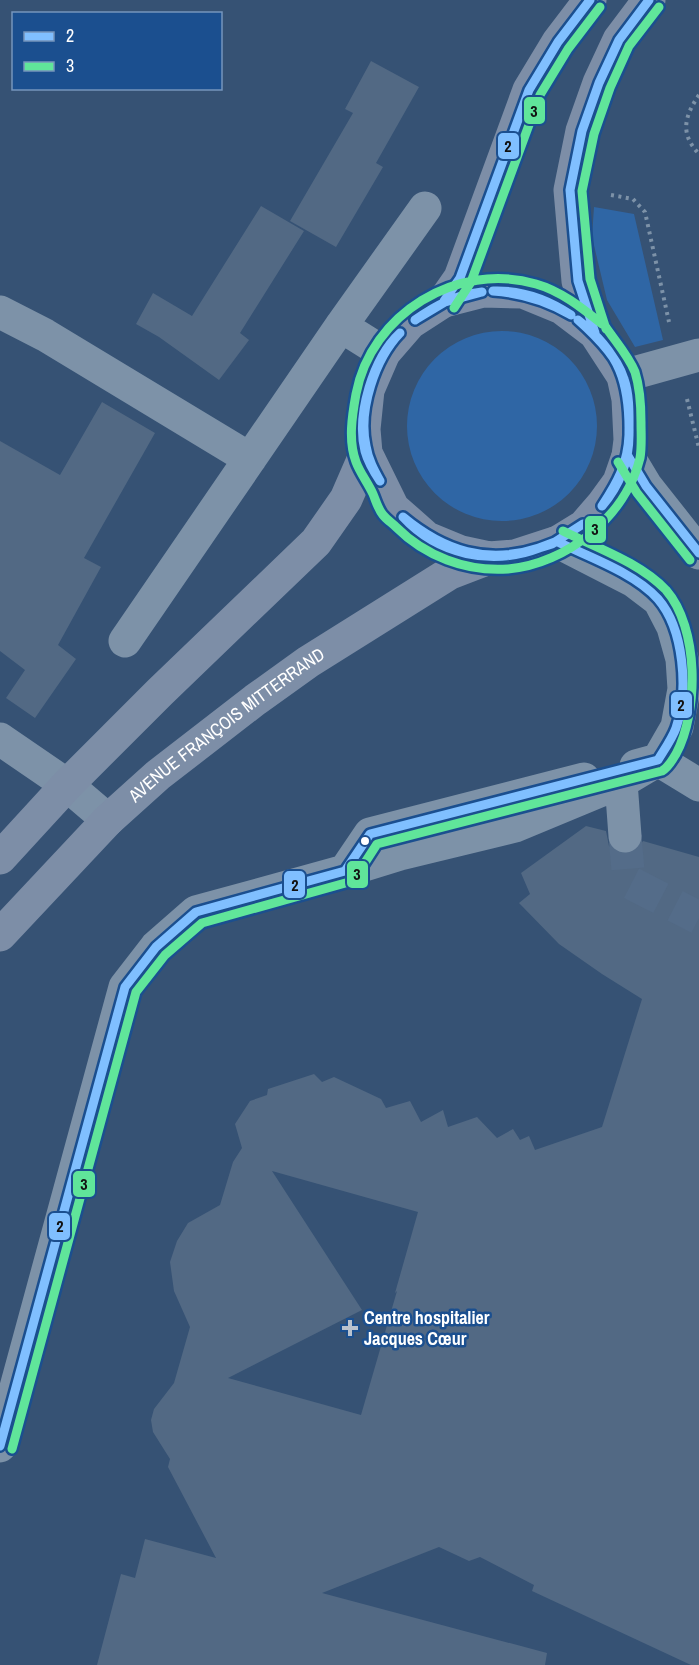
<svg xmlns="http://www.w3.org/2000/svg" width="699" height="1665" font-family="'Archivo Narrow',sans-serif">
<style>
.green{fill:#2f66a5}
.building{fill:#526984;fill-rule:evenodd}
.lines{fill:none;stroke-linecap:round;stroke-linejoin:round}
.minor-tunnel{stroke:#546c89;stroke-width:33;stroke-dasharray:33 16;stroke-linecap:butt}
.path{stroke:#7d92a8;stroke-width:4;stroke-dasharray:3 4.5;stroke-linecap:butt}
.minor{stroke:#7d92a8;stroke-width:33}
.major{stroke:#7d8ea7;stroke-width:33}
.bus-1-casing{stroke:#1b4f8f;stroke-width:14}
.bus-2-casing{stroke:#1b4f8f;stroke-width:14}
.bus-1{stroke:#80bfff;stroke-width:9}
.bus-2{stroke:#60e59a;stroke-width:9}
.bus-dot{fill:#fff;stroke:#1b4f8f;stroke-width:2}
.poi-dot{fill:#b9c2ce;stroke:#1b4f8f;stroke-width:2}
.labels{text-anchor:middle;stroke-width:5;stroke-linejoin:round;paint-order:stroke}
.street-label{font-size:18px;fill:#fff;stroke:#1b4f8f}
.poi-label{font-size:18px;font-weight:bold;fill:#fff;stroke:#1b4f8f;text-anchor:start}
.line-badge{stroke:#1b4f8f;stroke-width:2}
.pale-badge-label{font-size:16px;text-anchor:middle;font-weight:bold;fill:#111}
</style>
<rect width="100%" height="100%" fill="#365274"/>
<path class="green" d="M594 207 634 214 663 340 635 347 607 300 592 237Z
M407 426a95 95 0 1 1 190 0a95 95 0 1 1-190 0Z"/>
<path class="building" d="M371 61 419 87 376 163 383 167 336 247 290 221 353 113 345 109Z
M261 206 304 231 240 333 249 340 219 380 159 337 136 324 153 293 192 316Z
M102 402 155 433 84 558 101 567 58 645 76 659 35 718 6 698 25 670 0 651V441L60 475Z
M586 826 606 831 609 846 617 853 626 855 635 852 643 841 699 857V1665H691L532 1591 534 1585 480 1557 469 1561 439 1547 322 1593 547 1653 545 1665H97L121 1574 135 1578 145 1539 216 1558 168 1467 170 1459 153 1432 151 1420 154 1409 174 1383 190 1327 174 1291 170 1262 177 1241 188 1223 220 1205 233 1162 242 1148 235 1124 250 1101 267 1095 268 1089 314 1074 322 1082 334 1077 381 1099 386 1108 410 1101 421 1122 443 1110 448 1127 477 1117 497 1138 513 1129 520 1140 529 1136 535 1150 602 1127 642 999 602 974 559 944 519 903 530 894 521 873ZM272 1171 418 1212 395 1293 397 1291 361 1415 228 1378 362 1310Z"/>
<g class="lines">
<path class="minor-tunnel" d="M625 836 629 882 699 918"/>
<path class="path" d="M699 95C684 117 680 134 699 154
M611 195 633 199 645 212 669 322
M687 399 699 448"/>
<path class="minor" d="M0 312 45 335 250 459
M341 326 384 353
M623 376 699 355
M628 456 646 486 699 553
M125 641 341 326 425 208
M0 739 67 785 108 820
M636 766 658 760 699 785
M621 782 625 836
M345 871 370 834 584 779
M0 1446 125 987 156 947 196 912 345 871 400 854 515 826 621 782 658 760 677 727 684 689 682 659 673 627 659 600 634 581 558 542"/>
<g class="major">
<path d="M444 301 460 278 529 90 558 42 590 0"/>
<path d="M595 333 562 308 523 292 483 291 444 301 410 323 384 353 368 390 364 429 366 453 393 508 427 538 461 552 489 558 515 556 558 542 584 526 603 504 619 482 628 456 630 440 628 399 623 376 595 333 578 281 570 190 582 131 599 83 619 40 649 0"/>
<path d="M0 858 67 785 160 692 316 542 346 499 366 453"/>
<path id="s1" d="M0 935 108 820 158 775 255 700 308 662 450 573 489 558"/>
</g>
<g class="bus-1-casing">
<path id="bus-1" d="M493 291C522 293 546 300 571 315
M493 291C522 290 547 299 571 315
M444 301 460 278 529 90 558 42 590 0
M415 320C436 305 455 295 482 292
M415 320 445 302 482 292
M578 320C620 352 630 384 629 435
M578 320C595 335 617 356 624 379 630 396 629 416 629 435
M595 333 578 281 570 190 582 131 599 83 619 40 649 0
M628 456 646 486 699 553
M380 481C374 472 368 462 365 451 356 415 373 358 400 333
M380 481C374 470 368 459 366 446 358 410 375 359 400 333
M602 506C617 483 628 464 629 435
M602 506C619 486 629 462 629 435
M403 517C444 551 487 565 539 548
M403 517C438 555 492 566 539 548
M539 548 555 542 583 524
M539 548 552 544 583 524
M0 1446 125 987 156 947 196 912 345 871 370 834 658 760C664 750 672 739 676 728 689 691 684 629 658 599 635 573 589 557 558 542"/>
</g>
<g class="bus-2-casing">
<path id="bus-2" d="M454 308 471 282 540 95 568 49 600 7
M602 324C582 308 561 291 536 284 457 261 371 314 356 394 352 416 348 441 356 462 360 473 368 483 373 494 376 501 378 509 383 515 387 520 392 523 396 527 425 556 466 572 508 569 567 564 626 516 640 458 642 447 641 434 641 422 641 406 640 388 635 372 628 355 615 341 605 326
M606 329 590 279 582 191 594 134 610 88 629 46 659 7
M618 462 637 493 690 560
M12 1449 136 992 165 955 202 923 349 882 355 878 377 844 662 771C669 767 672 760 676 754 699 711 699 628 666 590 639 562 597 548 563 531"/>
</g>
<use href="#bus-1" class="bus-1"/>
<use href="#bus-2" class="bus-2"/>
</g>
<circle class="bus-dot" cx="365" cy="841" r="5"/>
<path class="poi-dot" d="M347 1319h6v6h6v6h-6v6h-6v-6h-6v-6h6z"/>
<g class="labels">
<g class="street-label">
<text dy="6" stroke="none"><textPath href="#s1" startOffset="310">AVENUE FRANÇOIS MITTERRAND</textPath></text>
</g>
<g class="poi-label">
<text x="364" y="1324">Centre hospitalier<tspan x="364" dy="21">Jacques Cœur</tspan></text>
</g>
</g>
<g class="line-badge">
<rect x="523" y="96" width="23" height="29" rx="6" fill="#60e59a"/>
<rect x="497" y="132" width="23" height="28" rx="6" fill="#80bfff"/>
<rect x="584" y="515" width="23" height="29" rx="6" fill="#60e59a"/>
<rect x="670" y="691" width="23" height="28" rx="6" fill="#80bfff"/>
<rect x="346" y="860" width="23" height="29" rx="6" fill="#60e59a"/>
<rect x="283" y="870" width="23" height="29" rx="6" fill="#80bfff"/>
<rect x="72" y="1170" width="24" height="28" rx="6" fill="#60e59a"/>
<rect x="48" y="1212" width="23" height="29" rx="6" fill="#80bfff"/>
</g>
<g class="pale-badge-label">
<text x="534" y="117">3</text>
<text x="508" y="152">2</text>
<text x="595" y="535">3</text>
<text x="681" y="711">2</text>
<text x="357" y="880">3</text>
<text x="295" y="891">2</text>
<text x="84" y="1190">3</text>
<text x="60" y="1232">2</text>
</g>
<rect x="12" y="12" width="210" height="78" fill="#1b4f8f" stroke="#7695bc" stroke-width="1.5"/>
<rect x="24" y="32" width="30" height="9" fill="#80bfff" stroke="#7695bc" stroke-width="1.5"/>
<text x="66" y="42" font-size="18" fill="#ffffff">2</text>
<rect x="24" y="62" width="30" height="9" fill="#60e59a" stroke="#7695bc" stroke-width="1.5"/>
<text x="66" y="72" font-size="18" fill="#ffffff">3</text>
</svg>
